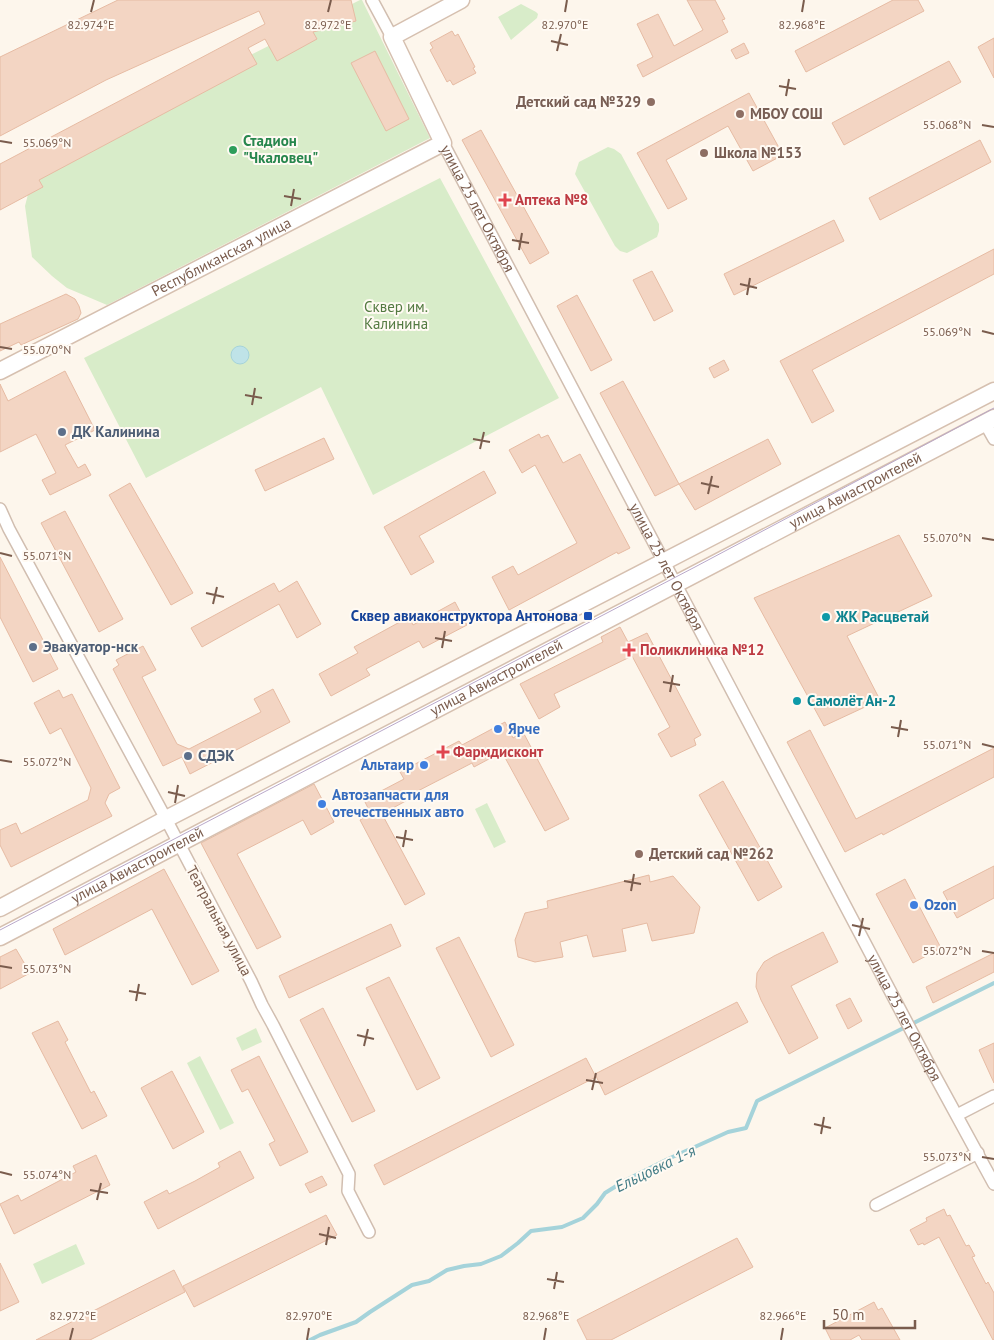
<svg xmlns="http://www.w3.org/2000/svg" width="994" height="1340" font-family="'PT Sans',sans-serif">
<style>
.green{fill:#d8ecc9}
.water{fill:#bfe3e8;stroke:#a5d3da}
.lines{fill:none;stroke-linecap:round;stroke-linejoin:round}
.stream{stroke:#a5d3da;stroke-width:4}
.building{fill:#f3d5c3;stroke:#e6bba3}
.street-casing{stroke:#d1beb0;stroke-width:14}
.secondary-casing{stroke:#d6c0b0;stroke-width:19}
.street{stroke:#fff;stroke-width:11}
.secondary{stroke:#fff;stroke-width:16}
.tram{stroke:#b9a8c9;stroke-width:1}
.ticks{fill:none;stroke:#7a5c4d;stroke-width:2}
.education-dot{fill:#8d6e63;stroke:#fffaf3;stroke-width:2}
.leisure-dot{fill:#2e9e5b;stroke:#fffaf3;stroke-width:2}
.health-dot{fill:#e0444e;stroke:#fffaf3;stroke-width:2}
.service-dot{fill:#5c6f8a;stroke:#fffaf3;stroke-width:2}
.transit-dot{fill:#1a4fb4;stroke:#fffaf3;stroke-width:2}
.culture-dot{fill:#0f9aa8;stroke:#fffaf3;stroke-width:2}
.shop-dot{fill:#3f7fe0;stroke:#fffaf3;stroke-width:2}
.labels{text-anchor:middle;stroke-width:4;stroke-linejoin:round;paint-order:stroke}
.education-label{font-size:15px;font-weight:bold;fill:#785e54;stroke:#fffaf3;text-anchor:start}
.leisure-label{font-size:15px;font-weight:bold;fill:#27864d;stroke:#fffaf3;text-anchor:start}
.health-label{font-size:15px;font-weight:bold;fill:#be3a42;stroke:#fffaf3;text-anchor:start}
.street-label{font-size:15px;fill:#7a5c4d;stroke:#fffaf3}
.park-label{font-size:15px;fill:#537a41;stroke:#fffaf3}
.service-label{font-size:15px;font-weight:bold;fill:#4e5e75;stroke:#fffaf3;text-anchor:start}
.transit-label{font-size:15px;font-weight:bold;fill:#164399;stroke:#fffaf3;text-anchor:end}
.culture-label{font-size:15px;font-weight:bold;fill:#0d838f;stroke:#fffaf3;text-anchor:start}
.shop-label{font-size:15px;font-weight:bold;fill:#366cbe;stroke:#fffaf3;text-anchor:start}
.water-label{font-size:16px;font-style:italic;fill:#437c86;stroke:#fffaf3}
.ticks-label{font-size:12px;text-anchor:middle;fill:#7a5c4d;stroke:#fffaf3;stroke-width:4;stroke-linejoin:round;paint-order:stroke}
</style>
<rect width="100%" height="100%" fill="#fdf6ec"/>
<path class="green" d="M360 0H362L430 138 107 305 67 288 52 276 32 257 25 206 36 163Z
M521 4 536 12 538 14 537 18 511 40 498 17Z
M608 147 614 149 621 154 659 224V231L657 237 627 253 620 251 615 246 575 174 579 162Z
M440 178 559 398 373 495 321 387 146 478 84 358Z
M487 803 506 842 494 848 475 809Z
M256 1028 262 1042 242 1051 236 1038Z
M200 1056 234 1123 220 1130 187 1063Z
M76 1244 85 1264 42 1284 33 1264Z"/>
<path class="water" d="M231 355a9 9 0 1 1 18 0a9 9 0 1 1-18 0Z"/>
<g class="lines">
<path class="stream" d="M310 1340 320 1335 356 1322 370 1312 412 1285 429 1281 447 1270 464 1266 481 1264 501 1256 518 1243 531 1231 562 1227 583 1218 597 1204 605 1193 626 1180 668 1159 728 1132 746 1128 757 1101 994 983"/>
</g>
<path class="building" d="M118 0H351L356 21 313 32 317 39 277 61 265 39 248 48 257 64 39 180 43 187 0 210V164L265 24 259 11 106 80 0 136V57Z
M687 0H715L725 19 722 20 728 32 643 77 637 65 653 57 637 24 658 14 674 46 703 30Z
M893 0H918L924 11 806 72 795 51Z
M452 31 455 36 458 34 475 67 473 68 476 73 453 85 450 80 447 82 430 50 433 48 430 43Z
M994 38V78L978 47Z
M744 43 749 53 736 59 731 50Z
M375 51 409 119 386 131 351 63Z
M949 61 961 82 844 145 832 123Z
M749 93 783 155 753 171 728 126 666 160 687 199 668 209 637 153Z
M481 130 549 253 530 264 462 140Z
M980 140 991 162 880 220 869 198Z
M834 220 844 241 734 295 724 274Z
M994 249V274L812 370 834 411 812 423 780 361Z
M652 271 673 311 654 321 633 280Z
M66 294 75 299 79 306 81 313 78 319 21 345 19 342 0 351V324Z
M577 295 612 360 591 371 557 306Z
M724 360 729 370 714 378 709 368Z
M65 371 95 430 65 445 78 468 85 464 91 475 50 495 42 480 56 473 36 434 0 452V384L8 401Z
M623 381 679 484 655 496 600 393Z
M539 434 541 438 548 435 563 463 580 454 630 548 618 554 617 552 509 610 492 577 513 566 518 575 577 543 535 465 522 473 509 450Z
M324 438 334 459 265 491 255 470Z
M768 439 781 464 695 510 679 484Z
M484 471 496 493 419 536 434 562 411 575 384 527Z
M130 483 193 593 171 605 109 495Z
M65 511 123 619 99 632 41 523Z
M899 535 932 596 847 636 880 700 824 726 754 598Z
M0 557 58 669 33 682 0 617Z
M297 581 321 624 297 638 279 604 202 647 191 628 274 583 279 592Z
M455 602 467 625 423 648 419 641 366 669 370 675 331 696 319 674 358 653 354 647 409 617 413 625Z
M620 627 628 642 647 633 701 735 694 739 696 745 671 757 658 734 670 727 632 656 554 694 560 707 539 719 520 684 603 642 601 637Z
M143 646 156 670 142 677 177 744 189 749 261 712 254 699 273 689 290 722 190 774 182 757 163 766 113 669 119 665 116 660Z
M59 690 63 698 72 694 120 788 109 794 105 803 112 816 11 867 0 845V830L16 823 21 834 88 800 91 788 61 728 50 734 34 703Z
M505 722 513 738 523 732 569 819 545 831 502 752 474 767 472 763 412 794 413 797 382 814 425 894 405 905 360 820 371 814 364 800 404 779 400 772 459 741 462 745Z
M810 730 856 819 994 748V777L883 835 882 833 845 852 787 742Z
M723 781 782 887 758 901 699 795Z
M314 784 334 822 311 835 303 820 237 854 281 937 257 949 201 843Z
M994 866V898L957 918 943 892Z
M164 869 219 971 192 985 152 909 65 955 53 929Z
M649 875 650 882 673 876 700 907 694 933 652 941 647 923 622 929 626 951 593 957 587 935 560 942 563 957 535 962 518 957 515 940 525 913 548 908 547 901Z
M905 879 941 948 913 963 876 894Z
M391 924 401 946 289 998 279 976Z
M823 932 838 962 791 986 818 1038 789 1054 761 1000 756 987 757 973 764 962 774 956Z
M459 937 514 1045 491 1057 436 948Z
M16 949 30 973 0 989V957Z
M994 953V972L933 1003 926 987Z
M389 977 440 1078 417 1090 366 988Z
M850 998 862 1021 848 1029 836 1005Z
M737 1002 748 1022 605 1095 595 1074Z
M323 1008 375 1111 352 1122 300 1020Z
M58 1021 68 1040 65 1042 91 1093 94 1091 107 1116 82 1129 32 1033Z
M994 1043V1083L979 1050Z
M259 1056 308 1152 280 1166 269 1144 275 1141 248 1089 242 1092 231 1070Z
M586 1058 596 1077 384 1185 374 1165Z
M172 1071 204 1132 173 1149 141 1088Z
M240 1151 254 1178 158 1229 144 1202 167 1190 169 1194 195 1181 220 1167 218 1163Z
M96 1155 110 1185 14 1234 0 1204 18 1195 21 1201 76 1172 73 1166Z
M322 1176 327 1185 310 1193 305 1184Z
M944 1209 947 1216 950 1215 966 1246 969 1245 975 1256 972 1257 986 1284 988 1282 994 1293V1340H993L939 1237 924 1245 923 1243 918 1245 910 1230 927 1221 926 1218Z
M326 1215 337 1235 194 1307 183 1286Z
M737 1238 753 1267 611 1340H587L577 1320Z
M0 1263 19 1302 0 1311Z
M174 1270 185 1292 90 1340H36Z
M874 1302 878 1310 882 1308 900 1340H862L859 1335 850 1340H831L825 1328Z"/>
<g class="lines">
<g class="street-casing">
<g id="street">
<path d="M372 0 392 37"/>
<path id="s1" d="M443 143 934 1074 994 1184"/>
<path d="M985 423 994 439"/>
<path d="M0 509 9 529 166 819 251 981 262 1005 273 1025 349 1174 348 1191 369 1232"/>
<path d="M957 1115 994 1096"/>
<path d="M876 1205 978 1153"/>
</g>
</g>
<g class="secondary-casing">
<g id="secondary">
<path id="s2" d="M0 371 443 143 392 37 461 0"/>
<path d="M0 908 166 819 994 391"/>
<path id="s3" d="M0 937 994 418"/>
</g>
</g>
<use href="#street" class="street"/>
<use href="#secondary" class="secondary"/>
<path class="tram" d="M0 930 695 567 994 408"/>
</g>
<path class="ticks" d="M91 12 94 0M328 12 331 0M565 12 567 0M802 12 804 0M551 41 568 45M557 51 561 34M779 86 796 89M786 96 789 79M982 125 994 127M0 141 12 143M284 196 301 199M291 206 294 189M512 240 529 243M519 250 522 233M740 284 757 288M747 295 750 278M982 331 994 334M0 347 12 349M245 395 262 398M252 405 255 388M473 439 490 442M480 449 484 432M701 483 719 487M708 494 712 476M982 538 994 540M0 553 12 556M206 593 224 597M213 604 217 587M435 638 452 641M442 648 445 631M663 682 680 685M670 692 673 675M891 727 908 730M898 737 901 720M982 744 994 747M0 760 12 762M168 792 185 796M175 803 178 785M396 837 413 840M403 847 406 830M624 881 641 884M631 891 634 874M852 925 870 929M859 936 863 918M982 951 994 953M0 966 12 968M129 991 146 994M136 1001 139 984M357 1035 374 1039M364 1046 368 1029M586 1080 603 1083M592 1090 596 1073M814 1124 831 1128M821 1134 824 1117M982 1157 994 1159M0 1172 12 1175M90 1190 108 1193M97 1200 101 1183M319 1234 336 1238M326 1245 329 1227M547 1279 564 1282M554 1289 557 1272M70 1340 73 1328M307 1340 309 1328M544 1340 546 1328M781 1340 783 1328"/>
<g class="education-dot">
<circle cx="651" cy="102" r="5"/>
<circle cx="740" cy="114" r="5"/>
<circle cx="704" cy="153" r="5"/>
<circle cx="639" cy="854" r="5"/>
</g>
<circle class="leisure-dot" cx="233" cy="150" r="5"/>
<g class="health-dot">
<path d="M502.5 192.5h5v5h5v5h-5v5h-5v-5h-5v-5h5z"/>
<path d="M626.5 642.5h5v5h5v5h-5v5h-5v-5h-5v-5h5z"/>
<path d="M440.5 744.5h5v5h5v5h-5v5h-5v-5h-5v-5h5z"/>
</g>
<g class="service-dot">
<circle cx="62" cy="432" r="5"/>
<circle cx="33" cy="647" r="5"/>
<circle cx="188" cy="756" r="5"/>
</g>
<rect class="transit-dot" x="583" y="611" width="10" height="10" rx="2.5"/>
<g class="culture-dot">
<circle cx="826" cy="617" r="5"/>
<circle cx="797" cy="701" r="5"/>
</g>
<g class="shop-dot">
<circle cx="498" cy="729" r="5"/>
<circle cx="424" cy="765" r="5"/>
<circle cx="322" cy="804" r="5"/>
<circle cx="914" cy="905" r="5"/>
</g>
<g class="labels">
<g class="education-label">
<text x="641" y="107" text-anchor="end">Детский сад №329</text>
<text x="750" y="119">МБОУ СОШ</text>
<text x="714" y="158">Школа №153</text>
<text x="649" y="859">Детский сад №262</text>
</g>
<g class="leisure-label">
<text x="243" y="146">Стадион<tspan x="243" dy="17">"Чкаловец"</tspan></text>
</g>
<g class="health-label">
<text x="515" y="205">Аптека №8</text>
<text x="640" y="655">Поликлиника №12</text>
<text x="453" y="757">Фармдисконт</text>
</g>
<g class="street-label">
<text dy="5" stroke="none"><textPath href="#s1" startOffset="74">улица 25 лет Октября</textPath></text>
<text dy="5" stroke="none"><textPath href="#s2" startOffset="249">Республиканская улица</textPath></text>
<text dy="5" stroke="none"><textPath href="#s3" startOffset="965">улица Авиастроителей</textPath></text>
<text dy="5" stroke="none"><textPath href="#s1" startOffset="479">улица 25 лет Октября</textPath></text>
<text dy="5" stroke="none"><textPath href="#s3" startOffset="560">улица Авиастроителей</textPath></text>
<text dy="5" stroke="none"><textPath href="#s3" startOffset="155">улица Авиастроителей</textPath></text>
<text transform="translate(219 921) rotate(62)" y="5">Театральная улица</text>
<text dy="5" stroke="none"><textPath href="#s1" startOffset="989">улица 25 лет Октября</textPath></text>
</g>
<g class="park-label">
<text x="396" y="312">Сквер им.<tspan x="396" dy="17">Калинина</tspan></text>
</g>
<g class="service-label">
<text x="72" y="437">ДК Калинина</text>
<text x="43" y="652">Эвакуатор-нск</text>
<text x="198" y="761">СДЭК</text>
</g>
<g class="transit-label">
<text x="578" y="621">Сквер авиаконструктора Антонова</text>
</g>
<g class="culture-label">
<text x="836" y="622">ЖК Расцветай</text>
<text x="807" y="706">Самолёт Ан-2</text>
</g>
<g class="shop-label">
<text x="508" y="734">Ярче</text>
<text x="414" y="770" text-anchor="end">Альтаир</text>
<text x="332" y="800">Автозапчасти для<tspan x="332" dy="17">отечественных авто</tspan></text>
<text x="924" y="910">Ozon</text>
</g>
<g class="water-label">
<text transform="translate(655 1168) rotate(-26)" y="6">Ельцовка 1-я</text>
</g>
</g>
<g class="ticks-label">
<text x="91" y="29">82.974°E</text>
<text x="802" y="29">82.968°E</text>
<text x="328" y="29">82.972°E</text>
<text x="565" y="29">82.970°E</text>
<text x="947" y="129">55.068°N</text>
<text x="47" y="147">55.069°N</text>
<text x="947" y="336">55.069°N</text>
<text x="47" y="354">55.070°N</text>
<text x="947" y="542">55.070°N</text>
<text x="47" y="560">55.071°N</text>
<text x="947" y="749">55.071°N</text>
<text x="47" y="766">55.072°N</text>
<text x="947" y="955">55.072°N</text>
<text x="47" y="973">55.073°N</text>
<text x="947" y="1161">55.073°N</text>
<text x="47" y="1179">55.074°N</text>
<text x="73" y="1320">82.972°E</text>
<text x="309" y="1320">82.970°E</text>
<text x="546" y="1320">82.968°E</text>
<text x="783" y="1320">82.966°E</text>
</g>
<path d="M824 1320v8h91v-8" fill="none" stroke="#7a5c4d" stroke-width="2.5"/>
<text x="832" y="1320" font-size="15" fill="#7a5c4d" stroke="#fffaf3" stroke-width="4" paint-order="stroke">50 m</text>
</svg>
